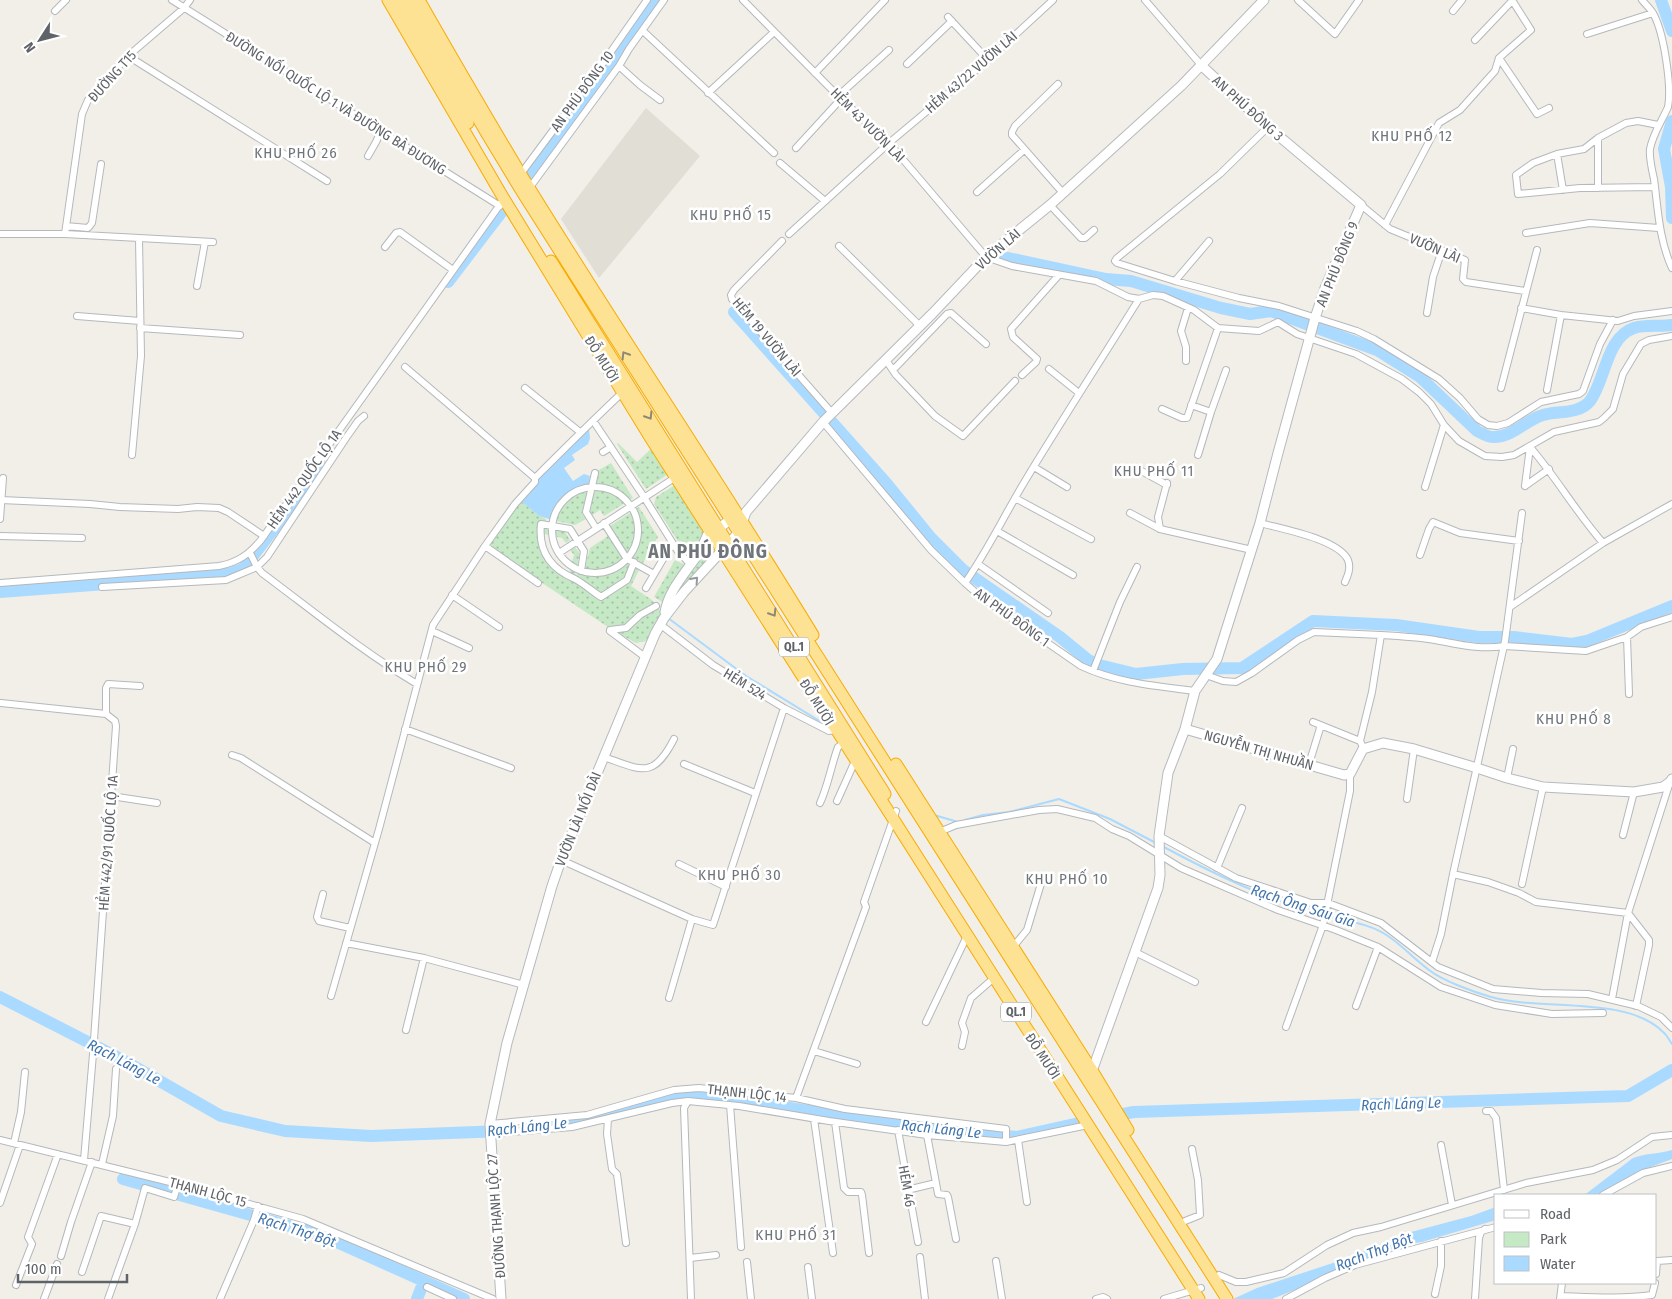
<svg xmlns="http://www.w3.org/2000/svg" width="1672" height="1299" font-family="'Fira Sans Condensed',sans-serif">
<style>
.education{fill:#e1ded6}
.green{fill:url(#green-dots)}
.water{fill:#aadaff}
.lines{fill:none;stroke-linecap:round;stroke-linejoin:round}
.stream{stroke:#aadaff;stroke-width:2}
.river{stroke:#aadaff;stroke-width:12}
.street-casing{stroke:#b5b8bc;stroke-width:8}
.secondary-casing{stroke:#b6babf;stroke-width:11}
.highway-casing{stroke:#f9ab00;stroke-width:13}
.street{stroke:#fff;stroke-width:6}
.secondary{stroke:#fff;stroke-width:9}
.highway{stroke:#fde293;stroke-width:11}
.oneway{stroke:#8e8975}
.oneway2{stroke:#979a9d}
.labels{text-anchor:middle;stroke-width:5;stroke-linejoin:round;paint-order:stroke}
.shield{fill:#fff;stroke:#8f9295;stroke-width:1}
.shield-label{font-size:12px;font-weight:bold;fill:#5f6368}
.street-label{font-size:14px;fill:#5f6368;stroke:#fff}
.neighbourhood-label{font-size:15px;letter-spacing:1px;fill:#70757a;stroke:#fff}
.water-label{font-size:15px;font-style:italic;fill:#4174aa;stroke:#fff}
.district-label{font-size:19px;font-weight:bold;letter-spacing:1px;fill:#70757a;stroke:#fff}
</style>
<defs>
<pattern id="green-dots" width="8" height="8" patternUnits="userSpaceOnUse" patternTransform="scale(1.25)"><rect width="8" height="8" fill="#c5e8c5"/><path d="M2 2h.1M6 6h.1" fill="none" stroke="#a3c0a4" stroke-width="1.8" stroke-linecap="round"/></pattern>
</defs>
<rect width="100%" height="100%" fill="#f1efe8"/>
<path class="education" d="M646 108 700 156 599 278 561 219Z"/>
<path class="green" d="M618 443 637 462 652 448 668 474 646 489 617 444Z
M611 463 633 498 604 516 600 510 592 515 590 512 599 470Z
M675 485 705 532 691 556H689L687 555 654 504 656 497Z
M588 487 582 514 586 519 575 525 552 520C557 502 570 490 588 487Z
M521 501 539 516 546 519 545 527 549 528 548 535 541 533 549 560 569 576 570 570 576 571 575 574 580 575 581 571H584L590 548 608 536 624 561 640 568 631 586 652 600 655 604 626 627H608L487 546Z
M639 507 658 537 643 563 629 556 610 526Z
M554 529 565 532 570 540 566 543 562 538 553 536Z
M706 544 716 551 674 598Z
M575 547 580 554 577 566 571 565 574 555 570 550Z
M675 560 685 565 664 603 654 597Z
M657 608 663 612 651 640 636 643 616 632Z"/>
<path class="water" d="M589 429 590 438 588 444 572 455 575 460 564 468 573 481 584 474 590 476 588 487C570 490 557 502 552 520L539 516 521 501 537 482 540 476Z
M1672 1150V1159L1648 1168 1602 1195H1581L1587 1193 1633 1158C1646 1153 1659 1154 1672 1150Z
M1496 1207V1220L1422 1242 1401 1245 1362 1260 1335 1274 1272 1299H1233L1257 1288 1342 1260 1411 1232 1471 1216Z"/>
<g class="lines">
<path class="stream" d="M668 618 746 676 818 720 825 726
M934 815 958 822
M965 820 983 815 1009 812 1059 799 1110 819 1156 843
M1162 846C1214 874 1266 899 1323 915
M1327 916C1347 921 1371 924 1388 936 1403 946 1415 960 1429 970 1443 981 1474 992 1491 997 1539 1011 1627 995 1663 1032 1667 1035 1669 1040 1672 1044"/>
<path class="river" d="M1661 0 1672 31
M1672 121 1664 149 1671 187 1672 218
M527 178 657 0
M999 256 1106 279 1131 281 1221 308 1250 314 1271 311 1377 350 1420 377 1477 431C1483 434 1489 438 1495 437 1514 436 1526 420 1543 415 1557 411 1580 414 1590 401 1605 382 1606 337 1634 328 1646 324 1660 327 1672 325
M448 282 503 210
M734 312 887 484 931 538 963 570 1060 637 1088 660 1099 665 1136 674 1183 669 1242 668 1313 621 1396 625 1479 637H1514L1572 644 1587 641 1672 606
M0 592 212 576 232 573 243 569 282 518 319 463
M0 997 121 1059 221 1116 285 1131 371 1136 503 1131
M1123 1114 1134 1112 1628 1096 1672 1070
M530 1128 586 1120 668 1097 696 1094 923 1128 1017 1137 1079 1123
M123 1179 321 1235 464 1299
M417 1299 424 1281"/>
<g class="street-casing">
<path id="street" d="M172 0 500 206
M743 0 841 99 889 143 986 257 1012 266 1096 281 1128 297 1139 299 1153 295 1163 296 1194 310 1218 328 1259 331 1278 322 1297 334 1356 354 1402 379 1419 392 1431 404 1444 425 1459 441 1485 456 1502 457 1514 455 1554 432 1599 422 1604 418 1613 409 1623 374 1641 344 1649 340 1672 336
M1145 0 1202 66
M1298 0 1335 34 1359 0
M1642 0C1646 5 1651 9 1654 15 1664 34 1672 87 1668 107 1662 121 1653 133 1650 149 1649 158 1652 170 1654 179 1658 209 1659 240 1672 268
M55 11 66 0
M1453 11 1462 0
M948 17 988 60
M643 31 774 153
M1587 34 1653 13
M1475 40 1512 1
M128 56 327 181
M1499 58 1537 114 1549 108
M907 64 952 21
M619 66 629 49 664 0
M815 73 885 0
M1058 84 1015 126 1012 132V135L1063 193
M708 93 774 32
M838 96 889 50
M1268 127 1220 174 1117 258 1115 261 1117 263 1175 281 1239 298 1279 306 1357 331 1374 339 1439 379 1460 398 1478 419 1488 425 1497 426 1508 423 1541 402 1579 394 1583 391 1600 344 1613 320
M796 148 841 99
M1557 154 1584 149 1598 138 1626 123 1638 121 1658 125
M368 156 376 142 381 131
M780 163 825 201
M520 175 603 63 647 0
M1598 188V138
M528 190 619 66 640 85 660 100
M1563 190 1557 154 1533 163 1516 175 1518 194 1580 188 1655 187
M977 192 1024 150
M1050 205 1081 238H1085L1094 230
M1361 205 1390 229 1465 260 1463 279 1466 282 1525 291
M1385 225 1439 123 1460 110 1495 71 1499 58 1531 30 1512 0
M66 226 88 228 92 223 101 164
M1526 233 1590 223 1659 228
M0 234H65L139 238 141 356 132 455
M65 234 82 114 88 100 128 56 184 8 190 0
M789 234 889 143 988 60 1053 0
M139 238 213 242
M782 241 734 290 731 295 732 299 832 413
M839 246 920 326
M385 247 396 233 400 232 453 270
M1175 281 1209 241
M197 286 205 242
M1521 308 1561 315 1618 321 1634 316 1672 311
M1427 313 1433 277 1442 250
M77 316 140 321
M140 328 240 335
M886 360 896 375 935 416 963 436 1015 381
M1186 361V347L1181 331 1188 308
M405 367 535 478
M1049 369 1079 393
M893 370 947 314 951 313 986 344
M1022 375 1036 362 1037 359 1013 337 1011 329 1058 276
M525 388 580 432
M1501 388 1537 250
M1547 390 1561 315
M1191 405 1211 412 1198 455
M1162 409 1182 418H1187L1218 328
M1211 412 1226 370
M823 422 931 550 965 583 981 597 1081 666C1117 683 1156 686 1195 691
M596 425 644 497 677 550 690 564
M1530 447C1556 477 1576 512 1603 543
M603 452 611 447
M1034 467 1067 487
M1136 468 1167 485
M595 473 586 512 596 528
M1525 486 1530 447
M1525 486 1549 469
M552 530a43 43 0 1 1 86 0a43 43 0 1 1-86 0Z
M1425 487 1444 425
M1015 498 1091 539
M1 500 90 504 120 507 178 509 197 507 219 508 228 512 264 536
M1130 513 1160 529 1252 550
M0 519 3 478
M604 523 627 559 654 574
M1260 523C1282 529 1338 539 1348 560 1351 568 1348 575 1345 582
M1160 529 1158 517 1167 483
M997 531 1073 575
M0 536 82 538
M485 546 538 583
M250 553 257 567 262 573C313 611 363 652 417 684
M559 553 676 477
M1420 555 1429 529 1433 522 1460 533 1519 541
M978 564 1048 613
M581 571 584 551 570 529 541 524C538 551 551 569 575 579 584 584 592 591 601 597L627 580 634 562
M0 583 219 566C239 562 249 554 261 540L504 199
M965 583C988 550 1005 514 1025 481 1062 420 1101 360 1139 299
M102 587 226 580 257 567 267 557 346 438 358 421 364 416
M646 588 669 549 674 545
M452 595 499 627
M1510 607 1603 543 1672 504
M661 625 713 665 784 708 829 731 836 730
M610 630 626 628 640 615 656 606
M432 631 469 648
M610 631 645 657
M1627 637 1629 694
M1093 671 1120 602 1137 567
M1206 675 1223 681 1236 682 1252 673 1298 640 1314 632 1381 635
M1 703 106 714
M1313 722 1360 741 1362 745
M405 729 511 768
M1360 741 1372 692 1381 635C1399 636 1417 637 1435 640 1458 644 1480 650 1504 646L1586 651 1627 637 1641 627 1672 617
M232 755 241 758 375 843
M604 757C641 770 653 780 674 739
M684 764 755 793
M1309 764 1321 725
M1507 778 1513 749
M111 796 157 803
M1407 799 1414 749
M837 801 855 761
M820 803C828 786 831 766 838 747L844 743
M937 833 956 825 1039 810 1057 809 1095 818 1112 829 1129 836 1181 868 1278 910 1336 930 1378 947 1441 987 1495 1005 1552 1014 1603 1013
M1623 835 1634 792
M1159 836 1236 878 1311 903H1328L1381 923 1438 967 1493 989 1541 993 1588 994 1638 1006 1661 1017 1672 1028
M561 860 692 919 713 925 784 708
M679 864 726 887
M1217 868 1242 808
M1453 874 1488 882 1519 893 1536 902 1628 913 1649 940V945L1636 1006
M1522 884 1543 787
M323 894 317 917 319 921 350 928
M346 943 424 958 524 985
M1013 947 1027 930 1043 877
M1135 952 1195 982
M1432 962 1441 934 1453 874 1505 641 1522 513
M331 996 379 829 433 625 485 546 515 504 535 482V478C564 449 593 420 623 392
M669 998 692 919
M1612 999 1628 913 1670 782
M1356 1006 1378 947
M926 1022 967 936
M1286 1027 1323 925 1350 791V774
M406 1030 424 958
M962 1046 965 1032 962 1023 971 998 994 978
M814 1051 857 1064
M796 1098 866 907 864 902 896 811
M730 1105 741 1247
M1486 1111H1491L1496 1118 1504 1190
M608 1119 607 1134 612 1169 617 1174 626 1243
M814 1119 833 1253
M835 1122 844 1188 848 1192H861L862 1195 869 1253
M490 1124 587 1115 674 1090 699 1088 796 1098 845 1109 1006 1129V1142
M898 1130 918 1242
M490 1135 498 1133 572 1127 672 1103 688 1101
M0 1140 178 1184 303 1219 493 1299
M1018 1140 1027 1202
M14 1143 21 1112 25 1072
M1441 1145 1452 1205
M84 1160 93 1054 116 726 115 721 106 714V688L108 684 140 686
M102 1164 113 1116 116 1069
M936 1183 938 1194 947 1195 948 1197 956 1239
M907 1190 936 1183 927 1135
M1603 1195 1643 1173 1672 1166
M0 1203 20 1145
M1185 1221 1200 1215 1198 1180 1192 1149
M61 1256 71 1222 92 1162
M920 1257 925 1299
M690 1258 716 1255
M996 1261 1002 1299
M747 1262 751 1299
M808 1267 812 1299
M82 1272 101 1216 135 1224
M1656 1274 1657 1261 1672 1260
M1219 1275 1236 1282H1246L1284 1273 1327 1245 1353 1233 1381 1227 1526 1183 1593 1170 1617 1160 1652 1137 1672 1135
M16 1285 32 1244 28 1237 58 1154
M427 1287 453 1299
M1435 1294 1441 1266V1241
M1561 1296C1591 1297 1622 1299 1652 1295L1655 1283
M44 1299 57 1264
M108 1299 135 1224 145 1188 174 1197 178 1184
M220 1299 254 1220 258 1206
M691 1299 684 1108 688 1101 739 1106 829 1121 927 1135 1006 1142 1088 1125
M1096 1299 1103 1297 1107 1299
M1164 1299 1201 1288
M1286 1299 1325 1278 1355 1265 1496 1227
M1475 1299 1479 1238 1481 1232 1485 1229
M1560 1299 1562 1283"/>
</g>
<g class="secondary-casing">
<path id="secondary" d="M665 612C669 589 688 570 700 551 704 544 706 537 710 530L719 528 734 517
M1185 729 1344 775 1350 774 1363 749 1383 743 1414 749 1477 768 1507 778 1543 787 1634 792 1663 787 1670 782 1672 779
M1091 1074 1158 888 1160 875 1159 836 1168 773 1185 729 1195 691 1217 659 1260 523 1278 453 1315 318 1325 288 1361 205 1268 127 1202 66
M501 1299 490 1124 507 1043 552 886 561 860 655 634 664 618 684 592 739 532 746 512 823 422 933 313 986 257 1050 205 1181 86 1264 0"/>
</g>
<g class="highway-casing">
<path id="highway" d="M388 0 504 199 650 437 1199 1299
M398 0 468 123
M410 0 487 134 524 195 1227 1299
M419 0C452 58 486 116 520 173 615 328 718 479 813 635
M551 261 885 794
M896 764 1093 1072 1128 1130"/>
</g>
<use href="#street" class="street"/>
<use href="#secondary" class="secondary"/>
<use href="#highway" class="highway"/>
</g>
<defs><path id="oneway-chevron" d="M-2-3.5L2.5 0L-2 3.5" fill="none" stroke-width="1.6" stroke-linecap="round" stroke-linejoin="round" transform="scale(1.25)"/></defs>
<g class="oneway">
<use href="#oneway-chevron" transform="translate(625 355) rotate(-122)"/>
<use href="#oneway-chevron" transform="translate(649 416) rotate(58)"/>
<use href="#oneway-chevron" transform="translate(773 613) rotate(58)"/>
</g>
<use class="oneway2" href="#oneway-chevron" transform="translate(695 580) rotate(-48)"/>
<g class="labels">
<g class="shield">
<rect x="779" y="637.5" width="30" height="19" rx="4"/>
<rect x="1001" y="1002.5" width="30" height="19" rx="4"/>
</g>
<g class="shield-label">
<text x="794" y="651">QL.1</text>
<text x="1016" y="1016">QL.1</text>
</g>
<g class="street-label">
<text transform="translate(971 72) rotate(-41)" y="5">HẺM 43/22 VƯỜN LÀI</text>
<text transform="translate(112 76) rotate(-48)" y="5">ĐƯỜNG T15</text>
<text transform="translate(582 91) rotate(-54)" y="5">AN PHÚ ĐÔNG 10</text>
<text transform="translate(336 103) rotate(32)" y="5">ĐƯỜNG NỐI QUỐC LỘ 1 VÀ ĐƯỜNG BÀ ĐƯƠNG</text>
<text transform="translate(1248 108) rotate(42)" y="5">AN PHÚ ĐÔNG 3</text>
<text transform="translate(868 125) rotate(45)" y="5">HẺM 43 VƯỜN LÀI</text>
<text transform="translate(1435 248) rotate(23)" y="5">VƯỜN LÀI</text>
<text transform="translate(998 249) rotate(-41)" y="5">VƯỜN LÀI</text>
<text transform="translate(1337 264) rotate(-68)" y="5">AN PHÚ ĐÔNG 9</text>
<text transform="translate(767 337) rotate(50)" y="5">HẺM 19 VƯỜN LÀI</text>
<text transform="translate(602 359) rotate(58)" y="5">ĐỖ MƯỜI</text>
<text transform="translate(304 479) rotate(-55)" y="5">HẺM 442 QUỐC LỘ 1A</text>
<text transform="translate(1012 617) rotate(36)" y="5">AN PHÚ ĐÔNG 1</text>
<text transform="translate(745 684) rotate(31)" y="5">HẺM 524</text>
<text transform="translate(817 702) rotate(58)" y="5">ĐỖ MƯỜI</text>
<text transform="translate(1259 750) rotate(16)" y="5">NGUYỄN THỊ NHUẦN</text>
<text transform="translate(578 819) rotate(-68)" y="5">VƯỜN LÀI NỐI DÀI</text>
<text transform="translate(108 843) rotate(-86)" y="5">HẺM 442/91 QUỐC LỘ 1A</text>
<text transform="translate(1043 1056) rotate(57)" y="5">ĐỖ MƯỜI</text>
<text transform="translate(747 1093) rotate(6)" y="5">THẠNH LỘC 14</text>
<text transform="translate(907 1186) rotate(80)" y="5">HẺM 46</text>
<text transform="translate(208 1192) rotate(15)" y="5">THẠNH LỘC 15</text>
<text transform="translate(496 1216) rotate(-94)" y="5">ĐƯỜNG THẠNH LỘC 27</text>
</g>
<g class="neighbourhood-label">
<text x="1412" y="141">KHU PHỐ 12</text>
<text x="296" y="158">KHU PHỐ 26</text>
<text x="731" y="220">KHU PHỐ 15</text>
<text x="1154" y="476">KHU PHỐ 11</text>
<text x="426" y="672">KHU PHỐ 29</text>
<text x="1574" y="724">KHU PHỐ 8</text>
<text x="740" y="880">KHU PHỐ 30</text>
<text x="1067" y="884">KHU PHỐ 10</text>
<text x="796" y="1240">KHU PHỐ 31</text>
</g>
<g class="water-label">
<text transform="translate(1303 906) rotate(18)" y="5">Rạch Ông Sáu Gia</text>
<text transform="translate(124 1062) rotate(28)" y="5">Rạch Láng Le</text>
<text transform="translate(1401 1104) rotate(-2)" y="5">Rạch Láng Le</text>
<text transform="translate(527 1127) rotate(-6)" y="5">Rạch Láng Le</text>
<text transform="translate(941 1129) rotate(6)" y="5">Rạch Láng Le</text>
<text transform="translate(297 1230) rotate(18)" y="5">Rạch Thợ Bột</text>
<text transform="translate(1374 1252) rotate(-21)" y="5">Rạch Thợ Bột</text>
</g>
<g class="district-label">
<text x="708" y="558">AN PHÚ ĐÔNG</text>
</g>
</g>
<rect x="1494" y="1194" width="162" height="90" fill="#ffffff" stroke="#bfc1c3"/>
<rect x="1504" y="1210" width="25" height="8" fill="#ffffff" stroke="#bfc1c3"/>
<text x="1540" y="1219" font-size="15" fill="#5f6368">Road</text>
<rect x="1504" y="1232" width="25" height="15" fill="#c5e8c5" stroke="#bfc1c3"/>
<text x="1540" y="1244" font-size="15" fill="#5f6368">Park</text>
<rect x="1504" y="1256" width="25" height="15" fill="#aadaff" stroke="#bfc1c3"/>
<text x="1540" y="1269" font-size="15" fill="#5f6368">Water</text>
<g transform="translate(40 40) rotate(234)" stroke="#ffffff" stroke-width="4" paint-order="stroke">
<path d="M0-4L9 19L0 12L-9 19Z" fill="#5f6368"/>
<text y="-8" font-size="14" font-weight="bold" text-anchor="middle" fill="#5f6368">N</text>
</g>
<path d="M18 1274v8h109v-8" fill="none" stroke="#5f6368" stroke-width="2.5"/>
<text x="25" y="1274" font-size="15" fill="#5f6368" stroke="#ffffff" stroke-width="4" paint-order="stroke">100 m</text>
</svg>
